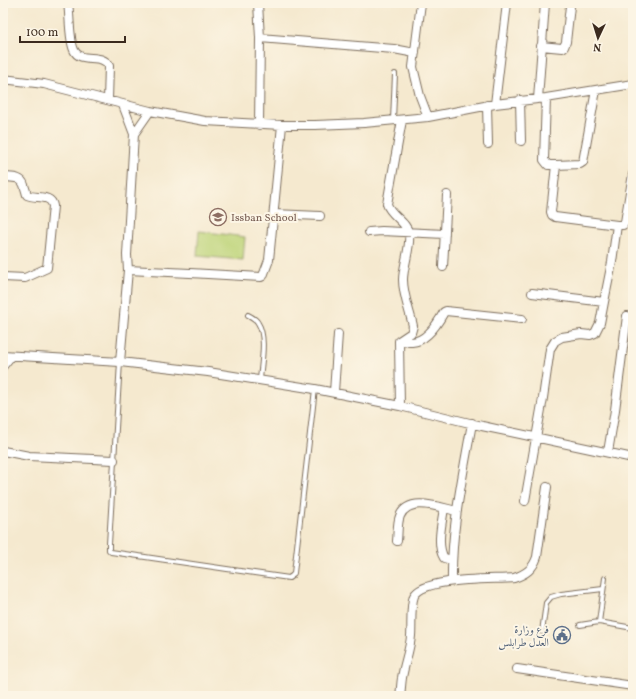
<svg xmlns="http://www.w3.org/2000/svg" width="636" height="699" font-family="Vollkorn,Amiri,serif">
<style>
.green{fill:#bed479;stroke:#7c7f4c}
.lines{fill:none;stroke-linecap:round;stroke-linejoin:round}
.lane-casing{stroke:#7c6d5c;stroke-width:6}
.street-casing{stroke:#7c6d5c;stroke-width:10}
.lane{stroke:#fff;stroke-width:4}
.street{stroke:#fff;stroke-width:8}
.labels{text-anchor:middle;stroke-width:4;stroke-linejoin:round;paint-order:stroke}
.education-label{font-size:11px;fill:#785e54;stroke:#fcf5e5;text-anchor:start}
.service-label{font-size:11px;fill:#4e5e75;stroke:#fcf5e5;text-anchor:end}
</style>
<rect width="100%" height="100%" fill="#fcf5e5"/>
<filter id="ink" filterUnits="userSpaceOnUse"><feTurbulence type="fractalNoise" baseFrequency=".025" numOctaves="2"/><feDisplacementMap in="SourceGraphic" scale="8" xChannelSelector="R" yChannelSelector="G"/><feConvolveMatrix kernelMatrix="1 2 1 2 8 2 1 2 1" color-interpolation-filters="sRGB"/></filter>
<filter id="wash" filterUnits="userSpaceOnUse"><feTurbulence type="fractalNoise" baseFrequency=".012" numOctaves="4" result="noise"/><feDisplacementMap in="SourceGraphic" scale="16" xChannelSelector="R" yChannelSelector="G"/><feGaussianBlur stdDeviation="0.9" result="paint"/><feColorMatrix in="noise" values="0 0 0 0 0 0 0 0 0 0 0 0 0 0 0 0 0 1.4 0 .05"/><feComposite in="paint" operator="in"/></filter>
<g filter="url(#wash)">
<rect width="100%" height="100%" fill="#f5e9cf"/>
<path class="green" d="M199 231 245 237 243 260 197 256Z"/>
</g>
<g filter="url(#ink)">
<g class="lines">
<g class="lane-casing">
<path id="lane" d="M393 120 395 74
M248 315C252 317 256 319 258 323 267 337 261 364 260 380
M120 362 109 544V550L111 552 289 578 293 575 294 573 315 389
M599 622 605 578
M580 625 599 622 633 628
M542 632 546 603 551 597 561 594 603 589"/>
</g>
<g class="street-casing">
<path id="street" d="M68 3C70 15 69 40 74 50 80 64 102 52 109 66L108 100
M258 3 260 38 259 125
M421 3 413 67 420 96 428 117
M260 38 394 49 415 53
M541 46 562 48 564 47 566 42 570 6
M3 79 44 84 150 111 205 121 282 125H315L364 123 428 117 495 104 546 98 633 84
M596 90 583 162 580 164 556 165 551 212 552 215 555 217 617 225H623L625 222 633 174
M546 98 544 160 548 165H556
M538 99 545 3
M520 100 521 141
M495 104 507 3
M487 105 488 144
M134 134 150 111
M3 177C11 178 21 176 24 185 25 188 26 191 27 195 36 199 51 194 53 206L47 268 25 278 3 277
M274 214 320 216
M369 232 382 231 445 234
M443 267 447 195
M128 270 190 273 261 277 263 276 269 260 282 125
M532 293 604 302 612 262 617 225
M399 341C403 341 408 342 412 342 427 341 438 323 444 312L446 311 522 319
M3 355 120 362 208 372 315 389 400 406 482 426 633 458
M120 362 128 270 127 255 134 134 123 105
M3 366 11 356
M334 392 338 334
M400 406 399 341 411 333 413 326C410 312 403 295 403 280 403 266 411 247 409 234 407 222 390 215 387 204L402 120
M3 451 29 456 114 460
M608 452 615 410 627 316
M525 501 543 398 550 349 555 341 562 337 581 334 590 335 595 333 600 323 604 302
M444 508C442 523 436 545 444 558L452 560
M397 541C398 533 397 523 400 516 409 495 441 508 457 511
M452 581C451 528 463 475 472 423
M517 669 633 686
M400 696C401 690 401 684 402 678 404 664 410 650 411 636 412 625 410 606 414 596 424 577 493 580 514 578 526 574 533 569 537 557L547 487"/>
</g>
<use href="#lane" class="lane"/>
<use href="#street" class="street"/>
</g>
</g>
<defs>
<g id="school-ring" transform="scale(0.9)"><circle r="9.5" fill="#fcf5e5" stroke="#8d6e63" stroke-width="1.5"/><path d="M0-5L7-2L0 1L-7-2ZM-4 1L0 2.5L4 1V4Q0 6-4 4Z" fill="#8d6e63"/></g>
<g id="civic-ring" transform="scale(0.9)"><circle r="9.5" fill="#fcf5e5" stroke="#5c6f8a" stroke-width="1.5"/><path d="M-.6-6.5H3V-4.5H.6V-3L4-1V1h2V6H-6V1h2V-1L-.6-3ZM-1.2 2.5V6h2.4V2.5Z" fill="#5c6f8a"/></g>
</defs>
<g fill-rule="evenodd">
<use href="#school-ring" x="218" y="217"/>
<use href="#civic-ring" x="562" y="635"/>
</g>
<g class="labels">
<g class="education-label">
<text x="231" y="221">Issban School</text>
</g>
<g class="service-label">
<text x="549" y="633">فرع وزارة<tspan x="549" dy="13">العدل طرابلس</tspan></text>
</g>
</g>
<rect width="636" height="699" fill="none" stroke="#fcf5e5" stroke-width="16"/>
<g transform="translate(598 38) rotate(184)" stroke="#fcf5e5" stroke-width="3" paint-order="stroke">
<path d="M0-3L7 15L0 10L-7 15Z" fill="#3b2a1e"/>
<text y="-6" font-size="11" font-weight="bold" text-anchor="middle" fill="#3b2a1e">N</text>
</g>
<path d="M20 36v6h105v-6" fill="none" stroke="#3b2a1e" stroke-width="2"/>
<text x="26" y="36" font-size="12" fill="#3b2a1e" stroke="#fcf5e5" stroke-width="3" paint-order="stroke">100 m</text>
</svg>
